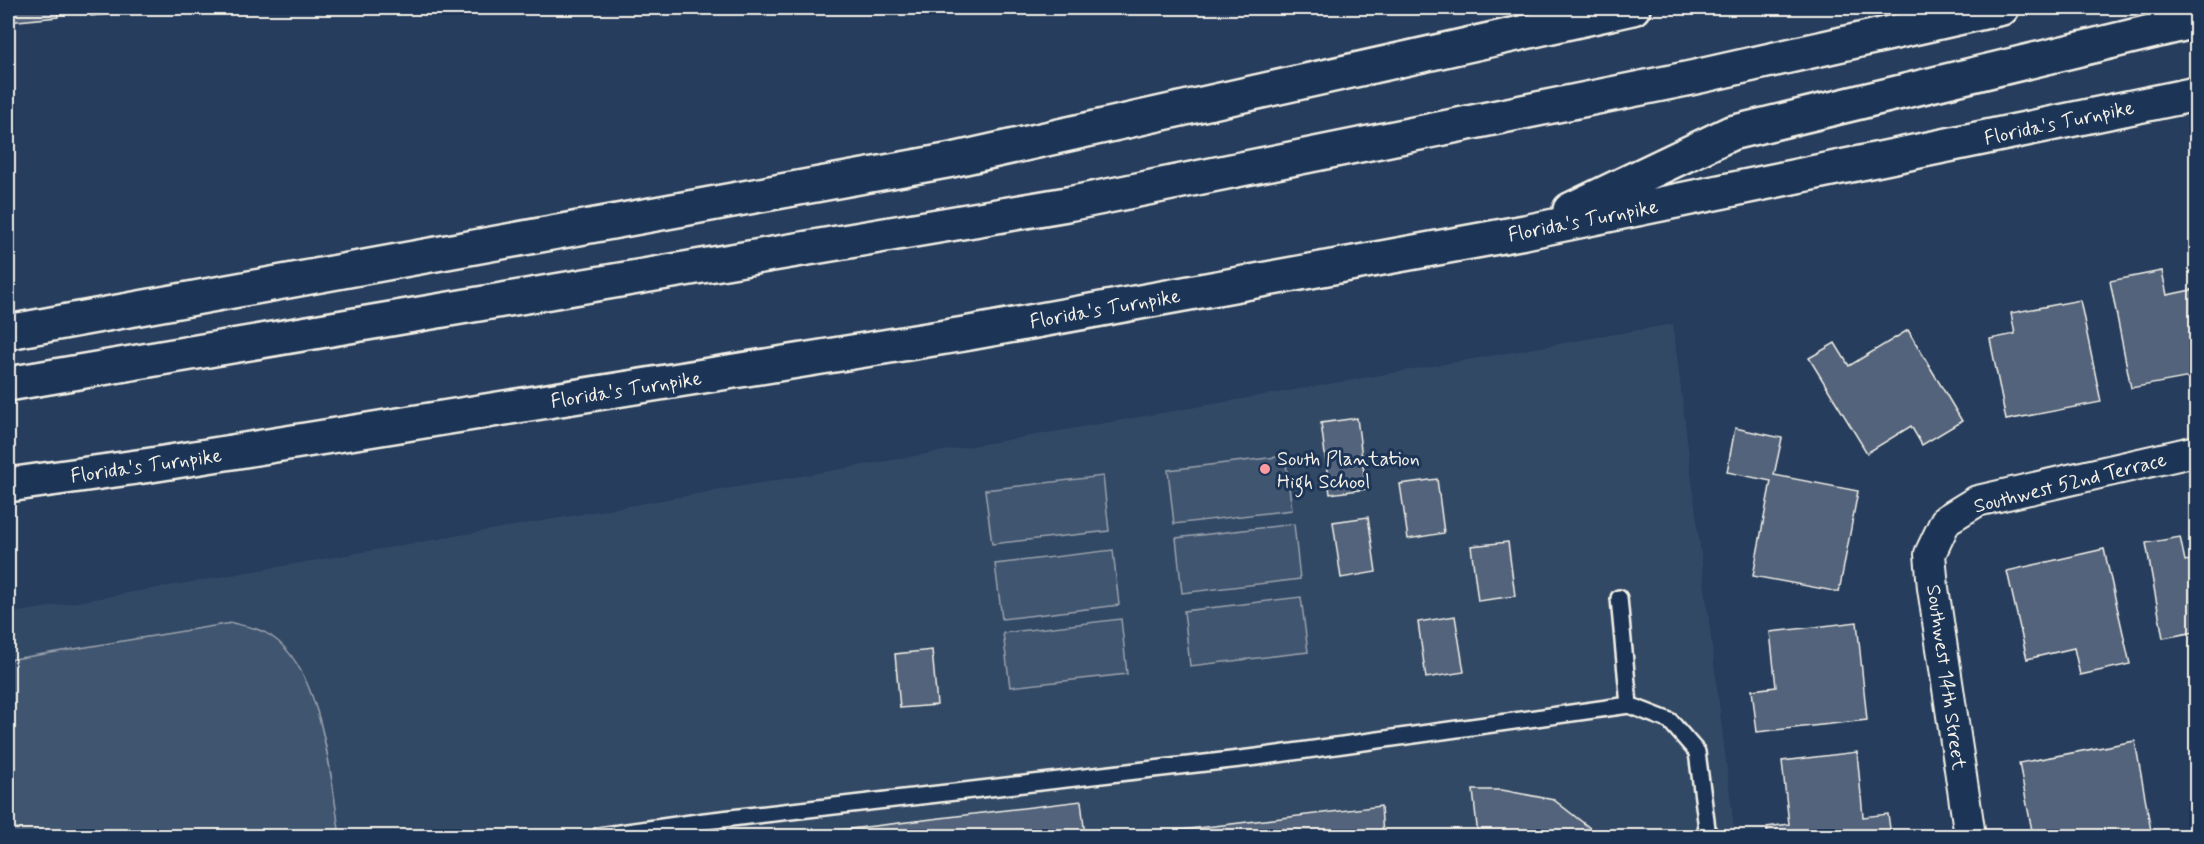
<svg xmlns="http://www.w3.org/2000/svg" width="2204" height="844" font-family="Mynerve,sans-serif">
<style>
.built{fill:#334966}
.green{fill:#40546f;stroke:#9aa2ac;stroke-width:1.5}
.building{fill:#52647b;stroke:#f4f1e8;stroke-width:1.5}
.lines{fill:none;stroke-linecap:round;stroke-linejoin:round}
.service-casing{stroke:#f4f1e8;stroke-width:20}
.minor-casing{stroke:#f4f1e8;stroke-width:34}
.motorway-casing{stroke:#f4f1e8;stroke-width:38}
.service{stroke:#1d3557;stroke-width:15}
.minor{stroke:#1d3557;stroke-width:30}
.motorway{stroke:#1d3557;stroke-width:33}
.poi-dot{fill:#ff9aa2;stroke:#1d3557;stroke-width:2}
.labels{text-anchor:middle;stroke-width:6;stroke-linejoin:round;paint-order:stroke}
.street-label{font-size:20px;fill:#f4f1e8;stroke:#1d3557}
.poi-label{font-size:20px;fill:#f4f1e8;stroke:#1d3557;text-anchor:start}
</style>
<rect width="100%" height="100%" fill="#263d5d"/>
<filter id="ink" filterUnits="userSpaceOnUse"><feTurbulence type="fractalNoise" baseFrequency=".0167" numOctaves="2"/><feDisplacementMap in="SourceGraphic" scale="12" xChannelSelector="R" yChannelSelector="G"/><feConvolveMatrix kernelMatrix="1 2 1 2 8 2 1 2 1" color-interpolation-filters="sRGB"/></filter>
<g filter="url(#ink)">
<path class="built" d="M1673 324 1735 836H8V614Z"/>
<path class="green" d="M1285 456 1292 510 1174 524 1168 470Z
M1103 476 1109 531 992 544 985 490Z
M1294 524 1300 579 1182 593 1176 538Z
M1113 550 1119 605 1002 619 995 564Z
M1301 597 1308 652 1190 666 1184 611Z
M1121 619 1127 674 1010 687 1003 633Z
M232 623C245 626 259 628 271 636 323 670 331 780 340 836H8V660Z"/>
<path class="building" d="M8 8H57L58 17 8 22Z
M90 8H161V9L91 16Z
M2162 271 2167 295 2196 289V376L2131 388 2110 281Z
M2080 300 2101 402 2006 420 1990 339 2015 334 2011 313Z
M1908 330 1962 421 1922 445 1911 426 1867 453 1809 358 1835 343 1849 366Z
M1357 418 1366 489 1330 494 1321 423Z
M1735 428 1782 438 1774 475 1858 491 1839 592 1753 576 1771 481 1727 472Z
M1437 479 1444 533 1408 539 1400 484Z
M1368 517 1376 572 1341 578 1333 522Z
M2180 537 2185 561 2196 559V638L2195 632 2163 638 2146 543Z
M1508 542 1515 596 1478 601 1471 546Z
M2104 549 2130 664 2080 675 2074 648 2027 659 2007 571Z
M1455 616 1464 672 1426 678 1418 622Z
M1857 622 1867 720 1757 732 1752 690 1776 687 1770 632Z
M932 650 937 705 900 708 895 654Z
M2135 741 2152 836H2100L2099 833 2078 836H2033L2019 763Z
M1857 752 1863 817 1888 814 1891 836H1768L1767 827 1789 824 1782 761Z
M1473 790H1502L1554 800 1600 836H1478Z
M1081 801 1085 836H817V833Z
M1381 806 1383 836H1131Z"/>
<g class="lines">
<g class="service-casing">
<path id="service" d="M1619 598 1629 705
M599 836 705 821 1257 757 1629 705 1670 721 1697 752 1708 836"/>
</g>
<g class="minor-casing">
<path id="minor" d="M1970 836 1933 588 1930 554 1946 520 1977 501 2196 451"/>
</g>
<g class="motorway-casing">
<path id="motorway" d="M1570 210 1731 133 2196 21
M8 332 952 160 1633 8
M8 384 1073 203 1691 78 2002 8
M8 485 151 465 964 334 1525 232 2196 94"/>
</g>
<use href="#service" class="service"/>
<use href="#minor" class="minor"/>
<use href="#motorway" class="motorway"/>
</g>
</g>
<circle class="poi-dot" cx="1265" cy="469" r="6"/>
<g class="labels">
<g class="street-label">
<text transform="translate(2059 122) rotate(-12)" y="7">Florida's Turnpike</text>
<text transform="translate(1583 220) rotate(-11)" y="7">Florida's Turnpike</text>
<text transform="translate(1105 308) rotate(-10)" y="7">Florida's Turnpike</text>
<text transform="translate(626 389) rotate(-9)" y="7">Florida's Turnpike</text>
<text transform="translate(146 465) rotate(-8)" y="7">Florida's Turnpike</text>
<text transform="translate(2070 482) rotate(-14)" y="7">Southwest 52nd Terrace</text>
<text transform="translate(1947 677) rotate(82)" y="7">Southwest 14th Street</text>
</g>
<g class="poi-label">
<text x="1277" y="465">South Plantation<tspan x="1277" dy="23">High School</tspan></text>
</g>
</g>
<rect width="2204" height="844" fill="none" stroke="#1d3557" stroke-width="30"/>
<rect x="15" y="15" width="2174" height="814" fill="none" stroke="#f4f1e8" stroke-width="2" filter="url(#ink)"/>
</svg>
